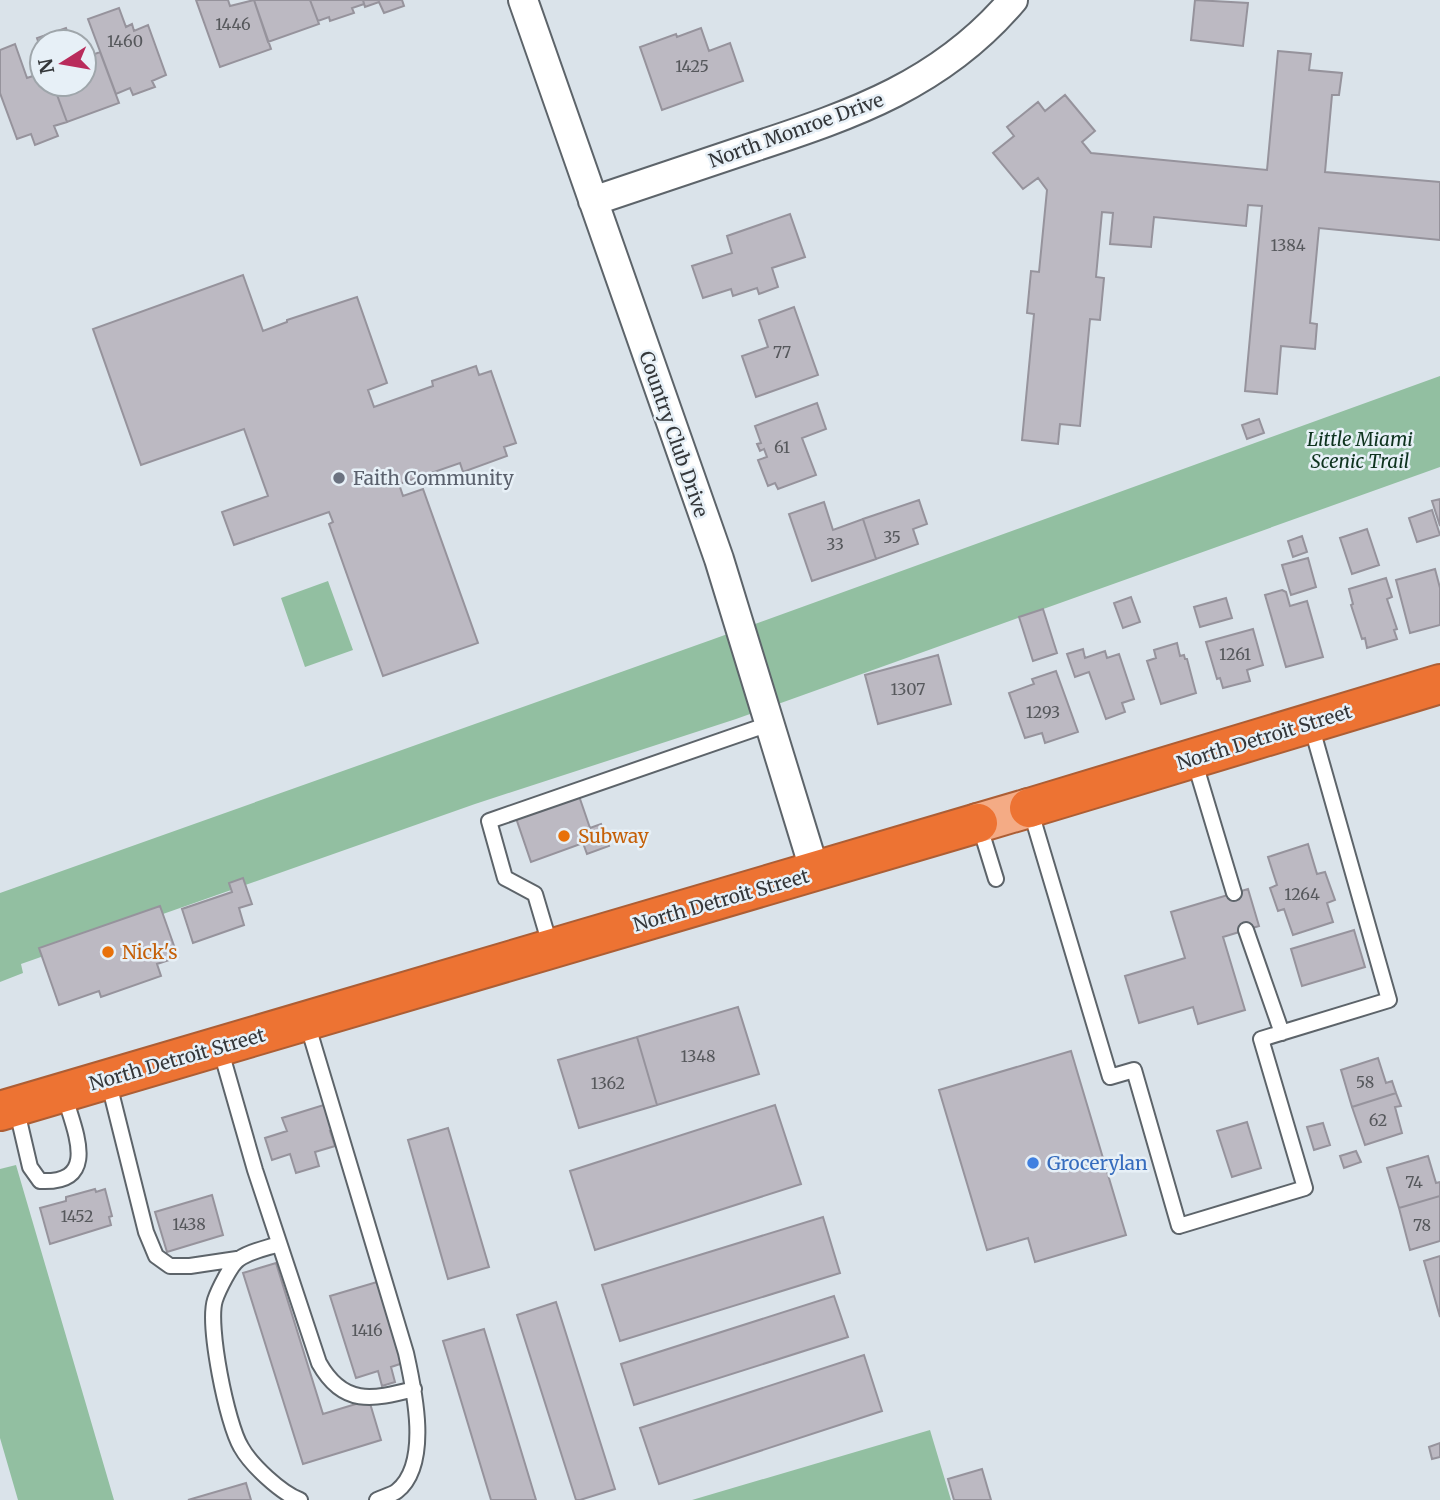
<svg xmlns="http://www.w3.org/2000/svg" width="1440" height="1500" font-family="Merriweather,serif">
<style>
.green{fill:#92bfa1}
.building{fill:#bcb9c2;stroke:#96939c;stroke-width:2}
.lines{fill:none;stroke-linecap:round;stroke-linejoin:round}
.lane-casing{stroke:#5d646a;stroke-width:18}
.street-casing{stroke:#5d646a;stroke-width:32}
.primary-casing{stroke:#ac5e35;stroke-width:42}
.highway-casing{stroke:#ac5e35;stroke-width:42}
.lane{stroke:#fff;stroke-width:14}
.street{stroke:#fff;stroke-width:28}
.primary{stroke:#f4ab85;stroke-width:38}
.highway{stroke:#ed7333;stroke-width:38}
.worship-dot{fill:#6b7280;stroke:#e7f0f7;stroke-width:2.5}
.food-dot{fill:#e8710a;stroke:#e7f0f7;stroke-width:2.5}
.shop-dot{fill:#3f7fe0;stroke:#e7f0f7;stroke-width:2.5}
.labels{text-anchor:middle;stroke-width:5;stroke-linejoin:round;paint-order:stroke}
.number-label{font-size:16px;fill:#56585c}
.street-label{font-size:19px;fill:#34373a;stroke:#e7f0f7}
.park-label{font-size:19px;font-style:italic;fill:#0e331e;stroke:#e7f0f7}
.worship-label{font-size:19px;fill:#5b616d;stroke:#e7f0f7;text-anchor:start}
.food-label{font-size:19px;fill:#c56008;stroke:#e7f0f7;text-anchor:start}
.shop-label{font-size:19px;fill:#366cbe;stroke:#e7f0f7;text-anchor:start}
</style>
<rect width="100%" height="100%" fill="#dae3ea"/>
<path class="green" d="M1440 376V467L736 719 475 804 21 964 23 973 0 982V893L711 640Z
M328 581 353 650 305 667 281 598Z
M16 1165 114 1500H18L0 1438V1169Z
M930 1430 951 1500H692Z"/>
<path class="building" d="M196 0H228L230 6 254 0 271 49 220 67Z
M254 0H310L319 24 268 42Z
M310 0H363L364 4 352 8 354 13 330 21 329 17 318 21Z
M363 0H402L404 6 384 13 379 2 365 7Z
M1195 0 1248 3 1243 46 1191 40Z
M119 8 126 27 132 24 134 31 148 25 166 75 152 81 155 87 133 95 130 88 116 94 88 19Z
M66 28 71 42H42V53L37 38Z
M701 28 709 51 730 43 743 81 662 110 640 47 676 34 677 37Z
M15 44 27 78 42 73V84H53L67 122 54 126 58 136 35 145 31 134 17 139 0 93V50Z
M1278 51 1311 54 1309 70 1342 73 1339 95H1332L1325 172 1440 182V240L1319 228 1310 323 1317 324 1315 349 1281 346 1277 394 1245 391 1262 206 1248 205 1246 226 1154 217 1151 247 1110 244 1113 213 1102 212 1096 277 1104 278 1100 320 1090 319 1080 426 1060 424 1058 444 1022 440 1034 314 1027 313 1031 271 1039 272 1047 190 1038 178 1023 189 993 153 1014 136 1007 127 1038 102 1045 111 1065 95 1095 131 1082 142 1091 153 1267 170Z
M100 52 119 103 67 122 53 84H84V58Z
M790 214 805 257 772 268 778 287 759 294 757 288 733 296 731 289 703 298 692 266 732 253 727 236Z
M243 275 263 331 287 322V320L357 297 387 383 368 390 374 407 433 386 432 381 476 366 479 375 491 371 516 443 504 447 507 456 463 472 460 463 399 484 403 496 423 489 478 643 383 676 329 524 333 522 329 512 234 545 222 512 268 496 244 429 141 465 93 329Z
M794 307 818 375 756 397 742 356 768 347 759 320Z
M817 403 826 429 802 438 816 475 778 489 775 483 768 486 758 460 767 457 764 449 760 451 757 444 761 443 755 426Z
M1259 419 1264 433 1247 439 1242 425Z
M1440 499V526L1432 501Z
M919 500 927 524 913 529 918 544 876 559 863 519Z
M824 502 833 530 863 519 876 559 812 581 789 514Z
M1432 510 1440 535 1417 542 1409 518Z
M1367 529 1379 565 1352 574 1340 538Z
M1302 536 1307 552 1293 557 1288 541Z
M1308 558 1316 587 1291 595 1282 565Z
M1435 569 1440 588V625L1410 633 1396 580Z
M1386 578 1392 597 1387 599 1397 629 1394 630 1397 639 1367 648 1365 638 1362 639 1351 605 1353 604 1349 589Z
M1282 590 1286 592 1290 606 1307 601 1323 657 1286 667 1265 595Z
M1131 597 1140 622 1123 628 1114 603Z
M1226 598 1232 618 1200 627 1194 607Z
M1043 609 1057 653 1033 661 1019 617Z
M1253 629 1263 665 1247 670 1250 681 1223 688 1220 678 1217 679 1206 642Z
M1177 643 1180 656 1184 655 1185 659H1187L1196 693 1161 704 1147 661 1156 658 1154 650Z
M1083 649 1085 658 1105 651 1107 658 1119 654 1134 699 1122 703 1125 712 1106 719 1089 672 1075 677 1067 654Z
M938 655 951 704 878 724 865 675Z
M1056 671 1078 732 1045 743 1042 733 1025 738 1009 693 1034 684 1032 679Z
M579 796 590 828 601 824 609 846 587 854 583 843 531 862 516 818Z
M1308 844 1317 874 1325 872 1335 900 1327 903 1333 922 1293 935 1284 909 1278 911 1270 888 1277 885 1268 857Z
M243 878 252 904 239 908 244 925 193 943 182 909 232 892 229 883Z
M1248 889 1259 926 1223 937 1245 1010 1198 1024 1193 1007 1139 1023 1125 976 1185 958 1171 912Z
M160 906 178 957 157 964 161 976 101 997 99 991 59 1005 39 948Z
M1354 930 1365 967 1302 986 1291 949Z
M738 1007 759 1074 657 1105 637 1037Z
M637 1037 657 1105 579 1128 558 1060Z
M1071 1051 1126 1235 1035 1262 1028 1238 987 1250 939 1090Z
M1378 1058 1386 1083 1392 1081 1396 1093 1352 1107 1341 1070Z
M1396 1093 1401 1106 1395 1107 1402 1133 1365 1145 1352 1107Z
M327 1104 335 1130 330 1131 335 1146 315 1152 319 1166 296 1173 290 1154 272 1160 265 1138 287 1131 282 1118Z
M775 1105 801 1184 595 1250 570 1171Z
M1247 1122 1261 1168 1232 1177 1217 1131Z
M1323 1123 1330 1145 1314 1150 1307 1127Z
M448 1128 489 1267 448 1279 408 1140Z
M1356 1151 1361 1162 1344 1168 1340 1156Z
M1428 1156 1436 1183 1440 1182V1196L1399 1208 1387 1168Z
M95 1189 96 1192 105 1189 112 1216 109 1217 111 1225 50 1244 40 1208 66 1201V1197Z
M212 1195 223 1235 167 1252 155 1212Z
M1440 1196V1241L1410 1250 1399 1208Z
M823 1217 840 1273 620 1341 602 1285Z
M1440 1256V1317L1424 1261Z
M276 1263 323 1414 369 1400 381 1440 303 1464 243 1273Z
M377 1282 403 1363 391 1367 395 1382 382 1386 378 1371 356 1378 330 1296Z
M834 1296 848 1337 634 1405 621 1364Z
M556 1302 615 1489 580 1500H576L517 1315Z
M484 1329 536 1500H491L443 1341Z
M864 1355 882 1411 659 1484 640 1428Z
M1440 1443V1457L1432 1459 1429 1447Z
M982 1469 991 1500H954L948 1479Z
M246 1483 251 1500H188Z"/>
<g class="lines">
<g class="lane-casing">
<path id="lane" d="M1194 760 1234 893
M1030 809 1110 1077 1134 1070 1179 1226 1305 1188 1261 1039 1389 1000 1311 725
M979 824 996 879
M1246 930 1282 1033
M551 948 535 894 505 878 489 821 769 724
M307 1023 406 1353C414 1389 431 1464 397 1491 392 1495 383 1497 377 1500
M220 1048 255 1170 319 1363C343 1406 372 1400 414 1389
M108 1080 146 1232 156 1256 170 1266H190L237 1259
M16 1107 30 1167 40 1181C101 1184 74 1130 64 1094
M279 1244C267 1248 250 1251 239 1259 231 1264 218 1291 215 1300 207 1325 227 1424 241 1447 251 1465 281 1493 300 1500"/>
</g>
<g class="street-casing">
<path id="street" d="M523 0 719 559 815 872
M593 201C646 183 700 165 754 147 854 114 942 84 1013 0"/>
</g>
<g class="primary-casing">
<path id="primary" d="M978 823 1029 808"/>
</g>
<g class="highway-casing">
<path id="highway" d="M1029 808 1440 684
M0 1111 978 823"/>
</g>
<use href="#lane" class="lane"/>
<use href="#street" class="street"/>
<use href="#primary" class="primary"/>
<use href="#highway" class="highway"/>
</g>
<circle class="worship-dot" cx="339" cy="478" r="7"/>
<g class="food-dot">
<circle cx="564" cy="836" r="7"/>
<circle cx="108" cy="952" r="7"/>
</g>
<circle class="shop-dot" cx="1033" cy="1163" r="7"/>
<g class="labels">
<g class="number-label">
<text x="233" y="30">1446</text>
<text x="125" y="47">1460</text>
<text x="692" y="72">1425</text>
<text x="1288" y="251">1384</text>
<text x="782" y="358">77</text>
<text x="782" y="453">61</text>
<text x="892" y="543">35</text>
<text x="835" y="550">33</text>
<text x="1235" y="660">1261</text>
<text x="908" y="695">1307</text>
<text x="1043" y="718">1293</text>
<text x="1302" y="900">1264</text>
<text x="698" y="1062">1348</text>
<text x="1365" y="1088">58</text>
<text x="608" y="1089">1362</text>
<text x="1378" y="1126">62</text>
<text x="1414" y="1188">74</text>
<text x="77" y="1222">1452</text>
<text x="189" y="1230">1438</text>
<text x="1422" y="1231">78</text>
<text x="367" y="1336">1416</text>
</g>
<g class="street-label">
<text transform="translate(796 130) rotate(-20)" y="7">North Monroe Drive</text>
<text transform="translate(674 434) rotate(71)" y="7">Country Club Drive</text>
<text transform="translate(1264 737) rotate(-17)" y="7">North Detroit Street</text>
<text transform="translate(721 900) rotate(-16)" y="7">North Detroit Street</text>
<text transform="translate(177 1059) rotate(-16)" y="7">North Detroit Street</text>
</g>
<g class="park-label">
<text x="1360" y="446">Little Miami<tspan x="1360" dy="22">Scenic Trail</tspan></text>
</g>
<g class="worship-label">
<text x="353" y="485">Faith Community</text>
</g>
<g class="food-label">
<text x="578" y="843">Subway</text>
<text x="122" y="959">Nick's</text>
</g>
<g class="shop-label">
<text x="1047" y="1170">Grocerylan</text>
</g>
</g>
<g transform="translate(63 63) rotate(259)"><circle r="33" fill="#e7f0f7" stroke="#9fa6ab" stroke-width="2"/>
<path d="M0-5L12 26L0 18L-12 26Z" fill="#b92b5b"/>
<text y="-10" font-size="19" font-weight="bold" text-anchor="middle" fill="#34373a">N</text>
</g>
</svg>
